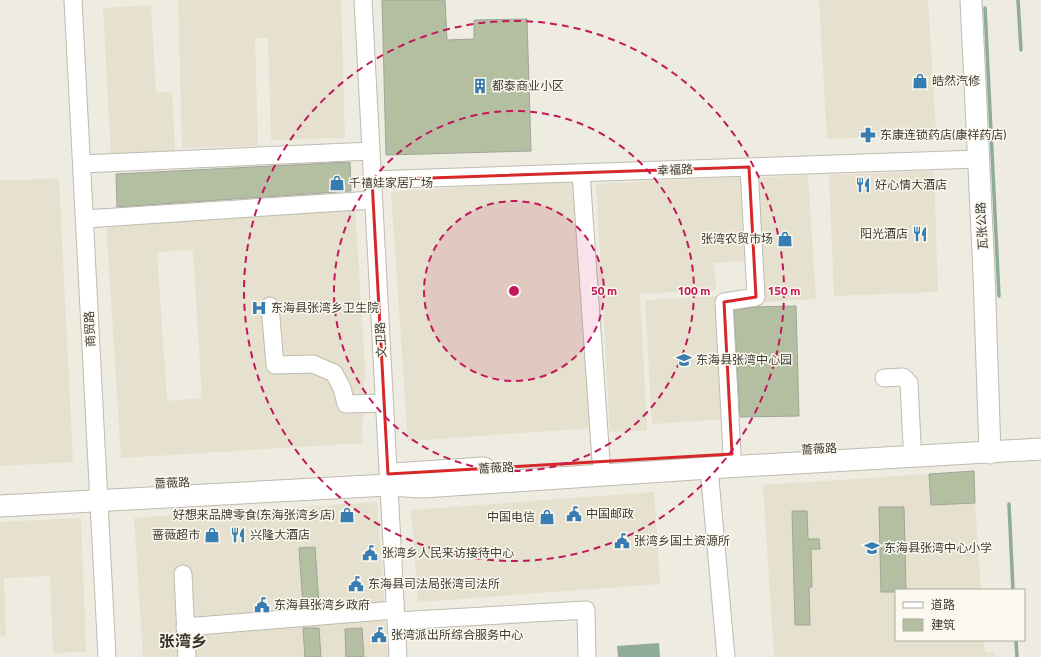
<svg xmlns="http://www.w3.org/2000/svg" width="1041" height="657" font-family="'Titillium Web','Noto Sans SC',sans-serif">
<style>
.built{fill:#e5e1ce;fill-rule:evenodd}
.water{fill:#8fac98}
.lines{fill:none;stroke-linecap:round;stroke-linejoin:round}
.stream{stroke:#8fac98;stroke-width:3.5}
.building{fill:#b4bfa2;stroke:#a0a49a}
.minor-casing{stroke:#bebbb0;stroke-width:19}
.major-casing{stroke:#bebbb0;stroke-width:23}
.minor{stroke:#fff;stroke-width:17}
.major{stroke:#fff;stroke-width:21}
.marked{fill:none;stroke:#d62828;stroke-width:3;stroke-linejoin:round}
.ring{fill:none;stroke:#c2185b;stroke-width:2;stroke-dasharray:7 5}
.labels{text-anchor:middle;stroke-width:3;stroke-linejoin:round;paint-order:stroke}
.poi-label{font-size:12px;fill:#3c3b36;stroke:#fbf8ed;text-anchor:start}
.street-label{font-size:12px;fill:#3c3b36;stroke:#fbf8ed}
.district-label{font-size:16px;font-weight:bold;fill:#39372e;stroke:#fbf8ed}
.centre{fill:#c2185b;stroke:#fbf8ed;stroke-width:2}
.ring-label{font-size:12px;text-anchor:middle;font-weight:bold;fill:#c2185b;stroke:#fbf8ed;stroke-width:3;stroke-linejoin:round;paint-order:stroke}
</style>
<rect width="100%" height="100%" fill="#eeebe0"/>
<path class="built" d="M178 0H341L345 138 271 140 268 38H255L258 146 182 148Z
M819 0H928L936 133 827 139Z
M151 5 156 93 172 92 175 151 111 155 103 8Z
M934 171 938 292 834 296 829 175Z
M808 175 816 299 761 302 754 178Z
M740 177 744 261 714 263 716 290 640 294 647 430 610 432 596 184Z
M59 179 73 462 0 466V180Z
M574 179 591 428 408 441 391 192Z
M355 206 365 366 362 430 363 443 121 458 106 221ZM193 250 202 398 167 401 157 252Z
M716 296 724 419 652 424 645 300Z
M929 474 931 505 975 503 981 590H896V640H984L985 652H995V657H774L763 485Z
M654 492 660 584 418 602 411 510Z
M377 502 388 657H143L134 518Z
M81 518 86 652 53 653 50 576 4 578 6 636 0 637V522Z"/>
<path class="water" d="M659 643 660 657H618L617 646Z"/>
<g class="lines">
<path class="stream" d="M1018 0 1021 50
M985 8 999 296
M1009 504 1013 590
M1016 640 1017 657"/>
</g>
<path class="building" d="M382 0H445L447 40 474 39V20L527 19 531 151 386 155Z
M350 162 351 191 117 207 116 174Z
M796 306 799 416 740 417 734 310 754 307Z
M974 471 975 503 931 505 929 474Z
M879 507H904L906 590H896V592H881Z
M792 511H807L808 539H819L820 549H811L812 587H809L810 625H795Z
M315 547 319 604 303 605 299 548Z
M303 628H319L321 657H305Z
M362 628 364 657H346L345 629Z"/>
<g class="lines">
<g class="minor-casing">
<path id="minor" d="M73 0 107 657
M363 0 398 657
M82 164 371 151
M581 173 601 461
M372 180 978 159
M85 219 373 200
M270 306 275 365 313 364 334 373 342 388 346 404 384 403
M884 378 903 377 909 383 912 444
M732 454 724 302 756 297 749 167
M709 468 726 657
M183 574 187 657
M396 621 586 610 587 657
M185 627 395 610"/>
</g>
<g class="major-casing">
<path id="major" d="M971 0 984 274 990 453
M393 474 484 468
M0 506 388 485 423 487 709 468 1041 449"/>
</g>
<use href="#minor" class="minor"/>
<use href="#major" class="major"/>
</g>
<path class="marked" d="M749 167 756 297 724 302 732 454 388 474 372 180Z"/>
<circle cx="514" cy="291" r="90" fill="#c2185b" fill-opacity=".12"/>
<g class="ring">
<circle cx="514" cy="291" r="90"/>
<circle cx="514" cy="291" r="180"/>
<circle cx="514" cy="291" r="270"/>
</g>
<defs>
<g id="shop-bare" transform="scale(1.2)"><path d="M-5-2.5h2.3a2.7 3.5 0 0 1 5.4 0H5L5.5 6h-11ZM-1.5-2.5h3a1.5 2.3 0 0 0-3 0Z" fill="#387db2" stroke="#fbf8ed" stroke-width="2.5" paint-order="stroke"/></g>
<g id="building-bare" transform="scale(1.2)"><path d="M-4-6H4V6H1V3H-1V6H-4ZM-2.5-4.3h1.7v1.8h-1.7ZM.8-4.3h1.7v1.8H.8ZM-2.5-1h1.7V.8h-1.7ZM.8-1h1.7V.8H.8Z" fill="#387db2" stroke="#fbf8ed" stroke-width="2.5" paint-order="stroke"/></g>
<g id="pharmacy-bare" transform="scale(1.2)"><path d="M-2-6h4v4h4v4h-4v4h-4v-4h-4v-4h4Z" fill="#387db2" stroke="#fbf8ed" stroke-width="2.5" paint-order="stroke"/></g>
<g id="restaurant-bare" transform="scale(1.2)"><path d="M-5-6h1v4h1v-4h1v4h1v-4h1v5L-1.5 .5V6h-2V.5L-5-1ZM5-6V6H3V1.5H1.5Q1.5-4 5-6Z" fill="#387db2" stroke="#fbf8ed" stroke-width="2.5" paint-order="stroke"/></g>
<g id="hospital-bare" transform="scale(1.2)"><path d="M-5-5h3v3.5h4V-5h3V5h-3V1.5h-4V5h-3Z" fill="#387db2" stroke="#fbf8ed" stroke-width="2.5" paint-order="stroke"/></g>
<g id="school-bare" transform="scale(1.2)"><path d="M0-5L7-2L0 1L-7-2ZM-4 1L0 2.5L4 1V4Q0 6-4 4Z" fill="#387db2" stroke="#fbf8ed" stroke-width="2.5" paint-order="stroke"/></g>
<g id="civic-bare" transform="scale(1.2)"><path d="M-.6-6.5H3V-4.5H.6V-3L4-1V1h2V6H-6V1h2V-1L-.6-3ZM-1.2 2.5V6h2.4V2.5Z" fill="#387db2" stroke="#fbf8ed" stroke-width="2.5" paint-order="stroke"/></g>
</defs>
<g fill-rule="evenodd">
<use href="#shop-bare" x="920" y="81"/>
<use href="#building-bare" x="480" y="86"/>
<use href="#pharmacy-bare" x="868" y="135"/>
<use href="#shop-bare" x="337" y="183"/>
<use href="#restaurant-bare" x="863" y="185"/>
<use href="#restaurant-bare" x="920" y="234"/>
<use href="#shop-bare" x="785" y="239"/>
<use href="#hospital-bare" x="259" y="308"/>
<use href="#school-bare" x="684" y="360"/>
<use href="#civic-bare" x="574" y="514"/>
<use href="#shop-bare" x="347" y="515"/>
<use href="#shop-bare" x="547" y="517"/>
<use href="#shop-bare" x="212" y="535"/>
<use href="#restaurant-bare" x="238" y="535"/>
<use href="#civic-bare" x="622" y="541"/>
<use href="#school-bare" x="872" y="548"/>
<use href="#civic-bare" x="370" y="553"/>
<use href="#civic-bare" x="356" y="584"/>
<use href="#civic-bare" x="262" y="605"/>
<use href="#civic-bare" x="379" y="635"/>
</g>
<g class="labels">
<g class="poi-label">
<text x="932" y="85">皓然汽修</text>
<text x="492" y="90">都泰商业小区</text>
<text x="880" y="139">东康连锁药店(康祥药店)</text>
<text x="349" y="187">千禧娃家居广场</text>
<text x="875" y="189">好心情大酒店</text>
<text x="908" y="238" text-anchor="end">阳光酒店</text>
<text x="773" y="243" text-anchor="end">张湾农贸市场</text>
<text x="271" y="312">东海县张湾乡卫生院</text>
<text x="696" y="364">东海县张湾中心园</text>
<text x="586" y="518">中国邮政</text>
<text x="335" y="519" text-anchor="end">好想来品牌零食(东海张湾乡店)</text>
<text x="535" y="521" text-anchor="end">中国电信</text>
<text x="200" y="539" text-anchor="end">蔷薇超市</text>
<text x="250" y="539">兴隆大酒店</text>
<text x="634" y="545">张湾乡国土资源所</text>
<text x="884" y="552">东海县张湾中心小学</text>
<text x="382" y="557">张湾乡人民来访接待中心</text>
<text x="368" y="588">东海县司法局张湾司法所</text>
<text x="274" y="609">东海县张湾乡政府</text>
<text x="391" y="639">张湾派出所综合服务中心</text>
</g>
<g class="street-label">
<text transform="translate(675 170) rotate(-2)" y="4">幸福路</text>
<text transform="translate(982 226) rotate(-93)" y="4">瓦张公路</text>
<text transform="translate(90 329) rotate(-93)" y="4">商贸路</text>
<text transform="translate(381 340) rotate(-93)" y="4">文卫路</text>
<text transform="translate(819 449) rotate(-3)" y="4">蔷薇路</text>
<text transform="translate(496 468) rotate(-3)" y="4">蔷薇路</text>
<text transform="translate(172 483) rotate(-2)" y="4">蔷薇路</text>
</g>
<g class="district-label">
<text x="183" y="647">张湾乡</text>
</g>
</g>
<circle cx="514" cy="291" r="6" class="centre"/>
<g class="ring-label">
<text x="604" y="295">50 m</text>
<text x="694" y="295">100 m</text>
<text x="784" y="295">150 m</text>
</g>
<rect x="895" y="589" width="130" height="52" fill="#fbf8ed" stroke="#afaca4"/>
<rect x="903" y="602" width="20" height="6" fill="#ffffff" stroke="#afaca4"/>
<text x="931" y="609" font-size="12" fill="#3c3b36">道路</text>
<rect x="903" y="619" width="20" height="12" fill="#b4bfa2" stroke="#afaca4"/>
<text x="931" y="629" font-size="12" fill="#3c3b36">建筑</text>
</svg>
